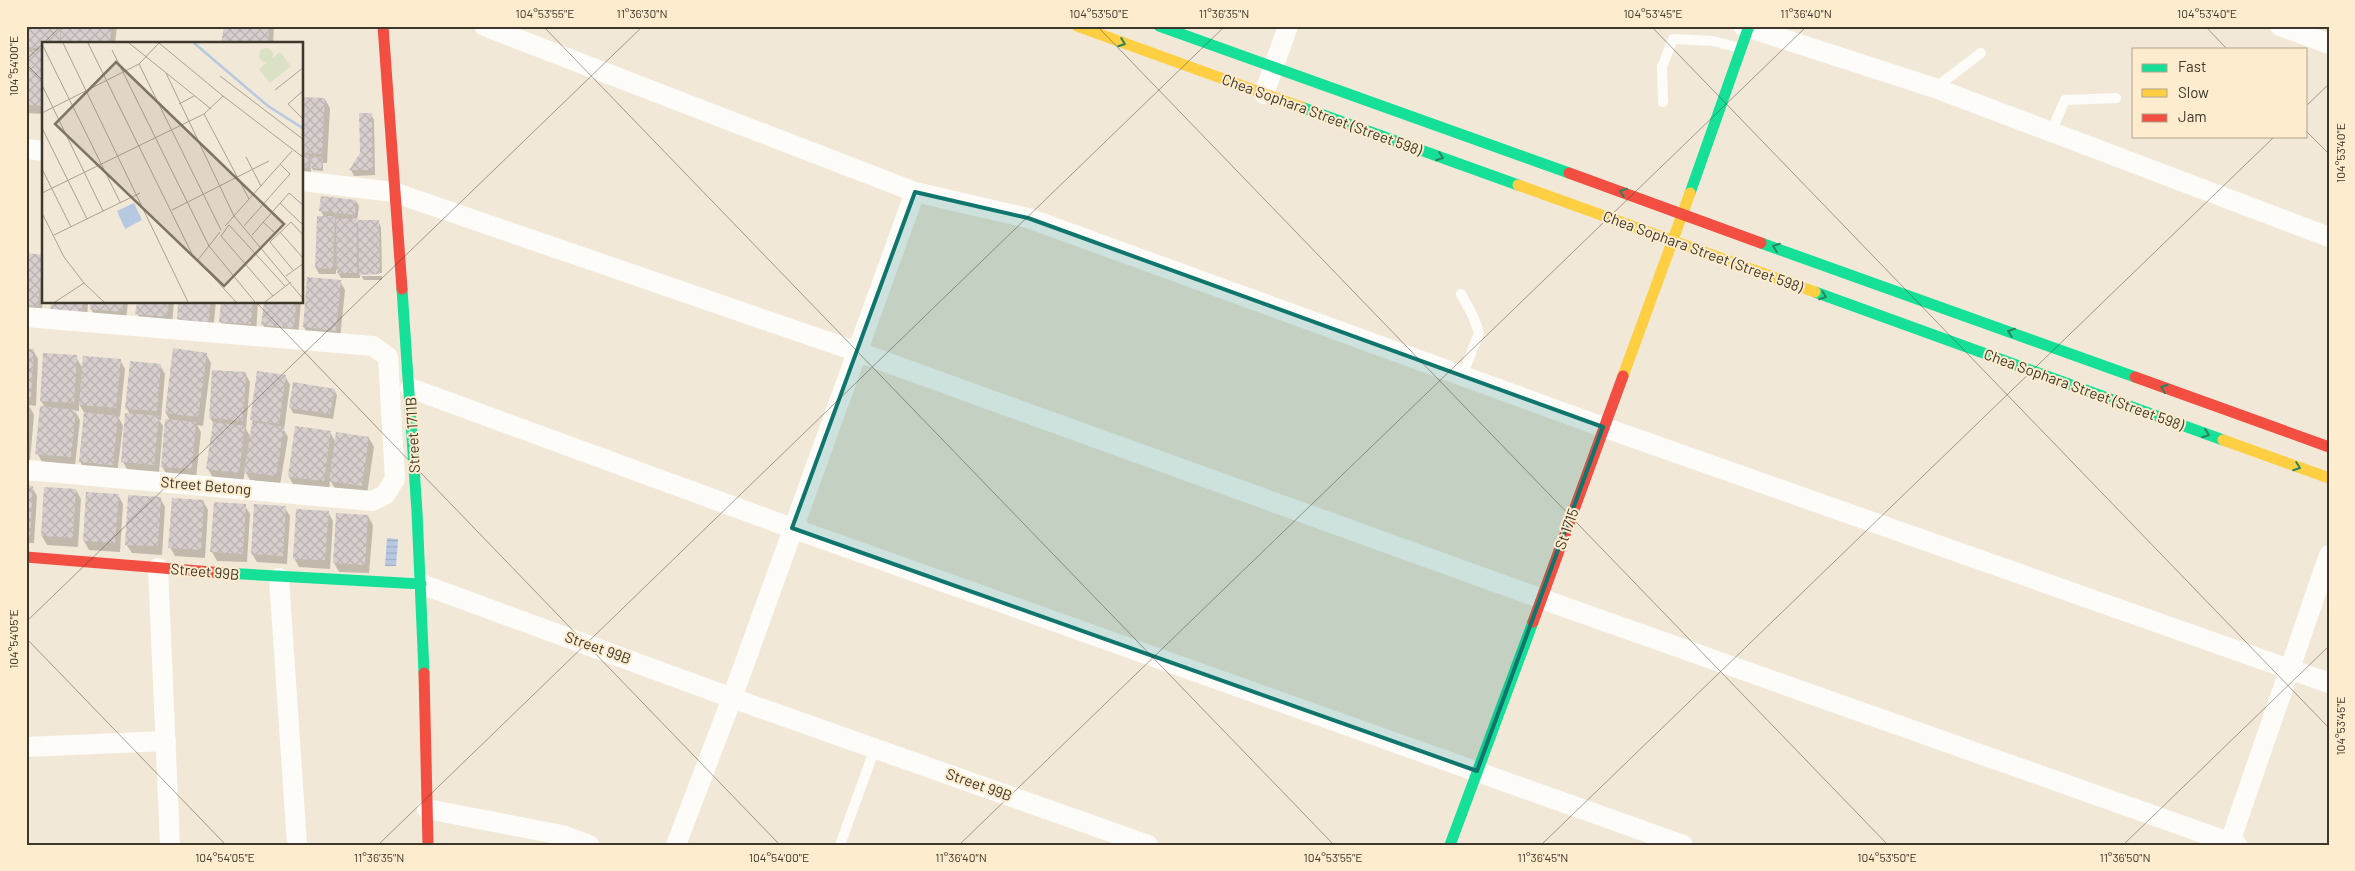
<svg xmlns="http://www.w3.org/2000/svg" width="2355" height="871" font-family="Barlow,sans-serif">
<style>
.water{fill:url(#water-rules)}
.shadow{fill:#0003}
.building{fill:url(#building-cross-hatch)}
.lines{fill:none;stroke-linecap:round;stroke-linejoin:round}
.lane{stroke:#fdfcf9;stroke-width:10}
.street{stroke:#fdfcf9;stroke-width:20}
.fast{stroke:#16e098;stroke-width:11}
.slow{stroke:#ffcf43;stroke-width:11}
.jam{stroke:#f24e42;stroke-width:11}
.oneway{stroke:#2c835c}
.marked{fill:#0f766e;fill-opacity:0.2;stroke:#0f766e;stroke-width:4;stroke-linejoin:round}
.ticks{fill:none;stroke:#3e372b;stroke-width:1;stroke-opacity:0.45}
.labels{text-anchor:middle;stroke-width:4;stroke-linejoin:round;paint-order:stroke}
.street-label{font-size:15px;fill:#3e372b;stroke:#fdeccd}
.inset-river{fill:none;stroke:#b7c8e1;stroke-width:2.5}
.inset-road{fill:none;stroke:#aaa193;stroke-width:1}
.view{fill:#7d7568;fill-opacity:0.15;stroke:#7d7568;stroke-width:2.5}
.inset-edge{fill:none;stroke:#3e372b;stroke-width:2.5}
.neatline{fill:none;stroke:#3e372b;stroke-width:2}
.ticks-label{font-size:12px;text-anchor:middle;fill:#3e372b}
</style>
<defs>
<pattern id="water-rules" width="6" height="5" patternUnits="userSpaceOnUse" patternTransform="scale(1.25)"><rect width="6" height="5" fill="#b7c8e1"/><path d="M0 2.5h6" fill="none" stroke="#9eacc1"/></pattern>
<pattern id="building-cross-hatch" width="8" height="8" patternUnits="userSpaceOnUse" patternTransform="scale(1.25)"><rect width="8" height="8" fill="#d6cfce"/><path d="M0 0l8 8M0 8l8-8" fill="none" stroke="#b9b2b1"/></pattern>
</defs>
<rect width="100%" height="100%" fill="#f2e8d8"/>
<path class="water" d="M387 538 398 539 396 566H385Z"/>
<path class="shadow" d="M26 26H117L115 44H44V114L26 113Z
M225 26H274L273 44H222Z
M302 98 325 99 330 108 327 163H323V171L313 170 311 167V173H302Z
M371 114 374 120 375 175 354 176 351 170 361 153Z
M356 201 359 206 357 222 378 221 381 227 382 273H361V276H382V280H364L360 274V278H341L336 269V274H319L316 268 318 217H324L321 211Z
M26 254 42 256 44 259 42 314 26 313Z
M308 278 340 281 345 290 340 339 309 336 304 327Z
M52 302H88L87 321Z
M92 302H128L126 321 96 318 91 309Z
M138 302H174L172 325 142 322 137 313Z
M179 302H216L213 330 183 328 178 319Z
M222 302H258L256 333 226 330 220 321Z
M265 302H301L298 336 268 333 263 325Z
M26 350H33L38 359 36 406 29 405 34 415 30 461 26 460Z
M206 354 211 363 203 426 197 425 201 432 196 478 167 475 162 466 170 421 166 413Z
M76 357 83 369 120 360 125 369 120 417 118 416 123 426 117 474 85 470 80 461 85 414 79 404V411H75L80 420 75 466 42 462 37 453 45 408 41 401Z
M160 365 165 374 161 420H159L163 426 159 473 128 471 123 462 130 415 127 409Z
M245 373 250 382 246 429 251 438 253 423 252 420 285 376 290 385 284 430 288 437 280 485 250 480 245 471 243 482 213 478 208 469 214 424 210 418Z
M334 390 337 395 333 419 293 413 290 407Z
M330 432 336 443 369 438 374 447 367 494 336 490 330 480 329 490 294 486 289 477Z
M26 486 32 487 37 496 34 543H26Z
M76 490 81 499 78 547 47 545 42 536Z
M118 495 123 504 120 552 89 550 84 541Z
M160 498 165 507 162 555 132 553 126 544Z
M203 501 208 510 205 558 175 556 170 547Z
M245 506 250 514 247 562 217 561 212 552Z
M285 508 290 516 287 564 257 562 252 554Z
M328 512 333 521 330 569 299 567 294 558Z
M368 516 373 525 369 573 339 572 334 563Z"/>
<path class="building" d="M26 26H61L59 44H44V49L26 47Z
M62 26H111L110 44 60 41Z
M224 26H270L267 44H221Z
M26 50 44 51V106L26 105Z
M302 97 325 98 322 154 302 153Z
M359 113H372L373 170H349L360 153Z
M302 155H309L308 168 302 167Z
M311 157H323L322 169 310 168Z
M321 196 356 200 355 215 319 211Z
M317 216H335L333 269 315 268Z
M357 218V273H337L336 219Z
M358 220H379L380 274 359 275Z
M26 253 43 255 38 306 26 305Z
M307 277 341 280 336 331 303 327Z
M51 302H83L82 312 50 310Z
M90 302H123L122 312 90 309Z
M137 302H169L167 317 135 314Z
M178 302H210L209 322 177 319Z
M221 302H253L251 324 219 322Z
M264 302H296L294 328 261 325Z
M173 348 207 353 198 417 165 413Z
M26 349H34L31 397H26Z
M43 353 77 355 74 403 40 401Z
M83 356 121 359 116 408 79 405Z
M130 361 161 364 157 411 125 409Z
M212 370 246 372 243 421 209 418Z
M257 371 286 375 279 424 250 420Z
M293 382 335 389 330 414 289 408Z
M26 404 30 405 28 431H26Z
M40 406 76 410 71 457 35 454Z
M84 412 118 416 113 465 79 462Z
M125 413 159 416 154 465 121 462Z
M165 419 196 422 192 469 161 467Z
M213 422 245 426 239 473 206 469Z
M252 422 284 427 276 476 244 472Z
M295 426 331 431 324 481 288 477Z
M336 432 369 437 362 486 329 481Z
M26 485 33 486 30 535H26Z
M44 487 76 489 73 538 41 536Z
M86 492 119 494 115 543 83 541Z
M128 495 161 497 158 546 125 545Z
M172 498 204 500 201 550 168 548Z
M214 502 246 504 243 554 210 552Z
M254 504 286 506 283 556 251 554Z
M296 509 329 511 325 560 293 559Z
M336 513 368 515 365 565 333 563Z"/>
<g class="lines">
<path class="lane" d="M1935 88 1981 53
M1663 102 1662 67 1673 39 1713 41 1739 48
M2051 132 2065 100 2116 98
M1461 294 1473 316 1479 333 1462 376
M840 845 875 748"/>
<path class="street" d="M484 26 915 192 1028 218 1603 427 2329 683
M1743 26 1935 88 2329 237
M2280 26 2329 44
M1264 94 1288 26
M26 149 44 151
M302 181 393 192 858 352 1542 599 2237 845
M26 317 373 346 388 357 395 479 385 495 372 501 26 470
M410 388 792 528 1683 845
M158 568 170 845
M279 578 297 845
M421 584 732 698 1148 845
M26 747 166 741
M427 809 562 835 589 845
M676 845 732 698 915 192
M2229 845 2329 555"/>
<path class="fast" d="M1159 26 1569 173
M1301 107 1518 185
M1690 193 1749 26
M1761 243 2135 377
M402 289 417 512 424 673
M1815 292 2223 440
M224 573 421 584
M1450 845 1533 622"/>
<path class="slow" d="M1077 26 1301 107
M1518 185 1815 292
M1623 376 1690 193
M2223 440 2329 478"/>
<path class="jam" d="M383 26 402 289
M1569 173 1761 243
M2135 377 2329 447
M26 557 224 573
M1533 622 1623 376
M424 673 428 845"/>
</g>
<defs><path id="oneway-chevron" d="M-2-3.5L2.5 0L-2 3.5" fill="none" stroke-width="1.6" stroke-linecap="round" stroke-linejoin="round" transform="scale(1.25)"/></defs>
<g class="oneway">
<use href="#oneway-chevron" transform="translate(1122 43) rotate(20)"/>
<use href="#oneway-chevron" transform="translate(1440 157) rotate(20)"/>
<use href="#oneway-chevron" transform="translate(1623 192) rotate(-160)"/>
<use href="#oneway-chevron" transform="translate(1776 247) rotate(-160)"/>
<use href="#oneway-chevron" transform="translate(1823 296) rotate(20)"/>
<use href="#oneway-chevron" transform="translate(2011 332) rotate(-160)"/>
<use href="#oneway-chevron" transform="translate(2164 388) rotate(-160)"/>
<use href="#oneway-chevron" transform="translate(2206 434) rotate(20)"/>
<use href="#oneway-chevron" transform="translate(2297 467) rotate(20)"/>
</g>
<path class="marked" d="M915 192 1028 218 1603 427 1477 771 792 528Z"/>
<path class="ticks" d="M543 26 1334 845M1097 26 1888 845M1651 26 2329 728M2205 26 2227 49M26 60 61 26M26 64 44 82M2306 106 2329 84M2306 131 2329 154M256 302 780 845M26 622 643 26M26 638 226 845M378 845 1225 26M959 845 1807 26M1541 845 2275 136M2123 845 2329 646"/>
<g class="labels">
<g class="street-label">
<text transform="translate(1322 115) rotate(20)" y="5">Chea Sophara Street (Street 598)</text>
<text transform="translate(1703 252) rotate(20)" y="5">Chea Sophara Street (Street 598)</text>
<text transform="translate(2084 390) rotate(20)" y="5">Chea Sophara Street (Street 598)</text>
<text transform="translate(413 435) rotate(-93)" y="5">Street 1711B</text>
<text transform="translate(206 486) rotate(5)" y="5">Street Betong</text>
<text transform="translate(1567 529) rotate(-70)" y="5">St 1715</text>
<text transform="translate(205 572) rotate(5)" y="5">Street 99B</text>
<text transform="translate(598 648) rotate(20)" y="5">Street 99B</text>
<text transform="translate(979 785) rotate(20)" y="5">Street 99B</text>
</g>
</g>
<g transform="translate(42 42)">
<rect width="261" height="261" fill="#f2e8d8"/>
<path d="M217 13a7 7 0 1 1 14 0a7 7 0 1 1-14 0ZM238 10 249 24 228 41 217 27Z" fill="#dbe1c4"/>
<path d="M92 161 100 178 83 187 75 169Z" fill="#b7c8e1"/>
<path class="inset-river" d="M152 1 226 64 262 87"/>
<path class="inset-road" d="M21 1 146 260M46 1 150 212 194 260M87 1 169 67M117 1 181 54M0 2 78 160M70 8 167 204 213 260M97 22 179 188M124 31 192 174 262 258M178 34 262 98M0 43 61 169M233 48 262 25M262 48 246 62 262 78M137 62 152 54M0 71 97 22 117 1M162 72 207 157M0 86 45 177M204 115 219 144M0 127 29 185M0 151 162 72 181 54 262 116M211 153 242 183 233 191 221 180M238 161 262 184M130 168 227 119M0 171 22 215 42 241M183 184 250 109M202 184 248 132 238 122M238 190 262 217M12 193 98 151M210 193 247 151 262 164M155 219 178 190M251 228 228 200 249 180 262 194M244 234 262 221M231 254 179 194 187 183 243 244M13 260 42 241 62 260M223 260 249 240"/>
<path class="view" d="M74 20 242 182 182 244 13 82Z"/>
<rect width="261" height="261" class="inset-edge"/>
</g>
<rect width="2355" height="871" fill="none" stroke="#fdeccd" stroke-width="55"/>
<rect x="2132" y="48" width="175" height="90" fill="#fdeccd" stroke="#b1a48c"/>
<rect x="2142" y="64" width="25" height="8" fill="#16e098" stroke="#b1a48c"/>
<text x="2178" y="72" font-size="15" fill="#3e372b">Fast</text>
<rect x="2142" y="89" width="25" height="8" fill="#ffcf43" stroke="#b1a48c"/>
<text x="2178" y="98" font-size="15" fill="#3e372b">Slow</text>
<rect x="2142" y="114" width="25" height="8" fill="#f24e42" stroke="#b1a48c"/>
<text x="2178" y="122" font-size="15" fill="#3e372b">Jam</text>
<rect x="28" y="28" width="2300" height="816" class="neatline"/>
<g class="ticks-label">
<text x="545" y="18">104°53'55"E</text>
<text x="642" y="18">11°36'30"N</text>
<text x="1099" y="18">104°53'50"E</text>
<text x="1224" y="18">11°36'35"N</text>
<text x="1653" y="18">104°53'45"E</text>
<text x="1806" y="18">11°36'40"N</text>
<text x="2207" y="18">104°53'40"E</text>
<text transform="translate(14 66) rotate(-90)" y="4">104°54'00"E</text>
<text transform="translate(2341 153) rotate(-90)" y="4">104°53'40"E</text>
<text transform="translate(14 639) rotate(-90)" y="4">104°54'05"E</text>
<text transform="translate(2341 726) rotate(-90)" y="4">104°53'45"E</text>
<text x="225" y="862">104°54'05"E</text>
<text x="379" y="862">11°36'35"N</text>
<text x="779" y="862">104°54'00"E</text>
<text x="961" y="862">11°36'40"N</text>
<text x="1333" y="862">104°53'55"E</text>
<text x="1543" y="862">11°36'45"N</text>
<text x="1887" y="862">104°53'50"E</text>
<text x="2125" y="862">11°36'50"N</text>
</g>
</svg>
